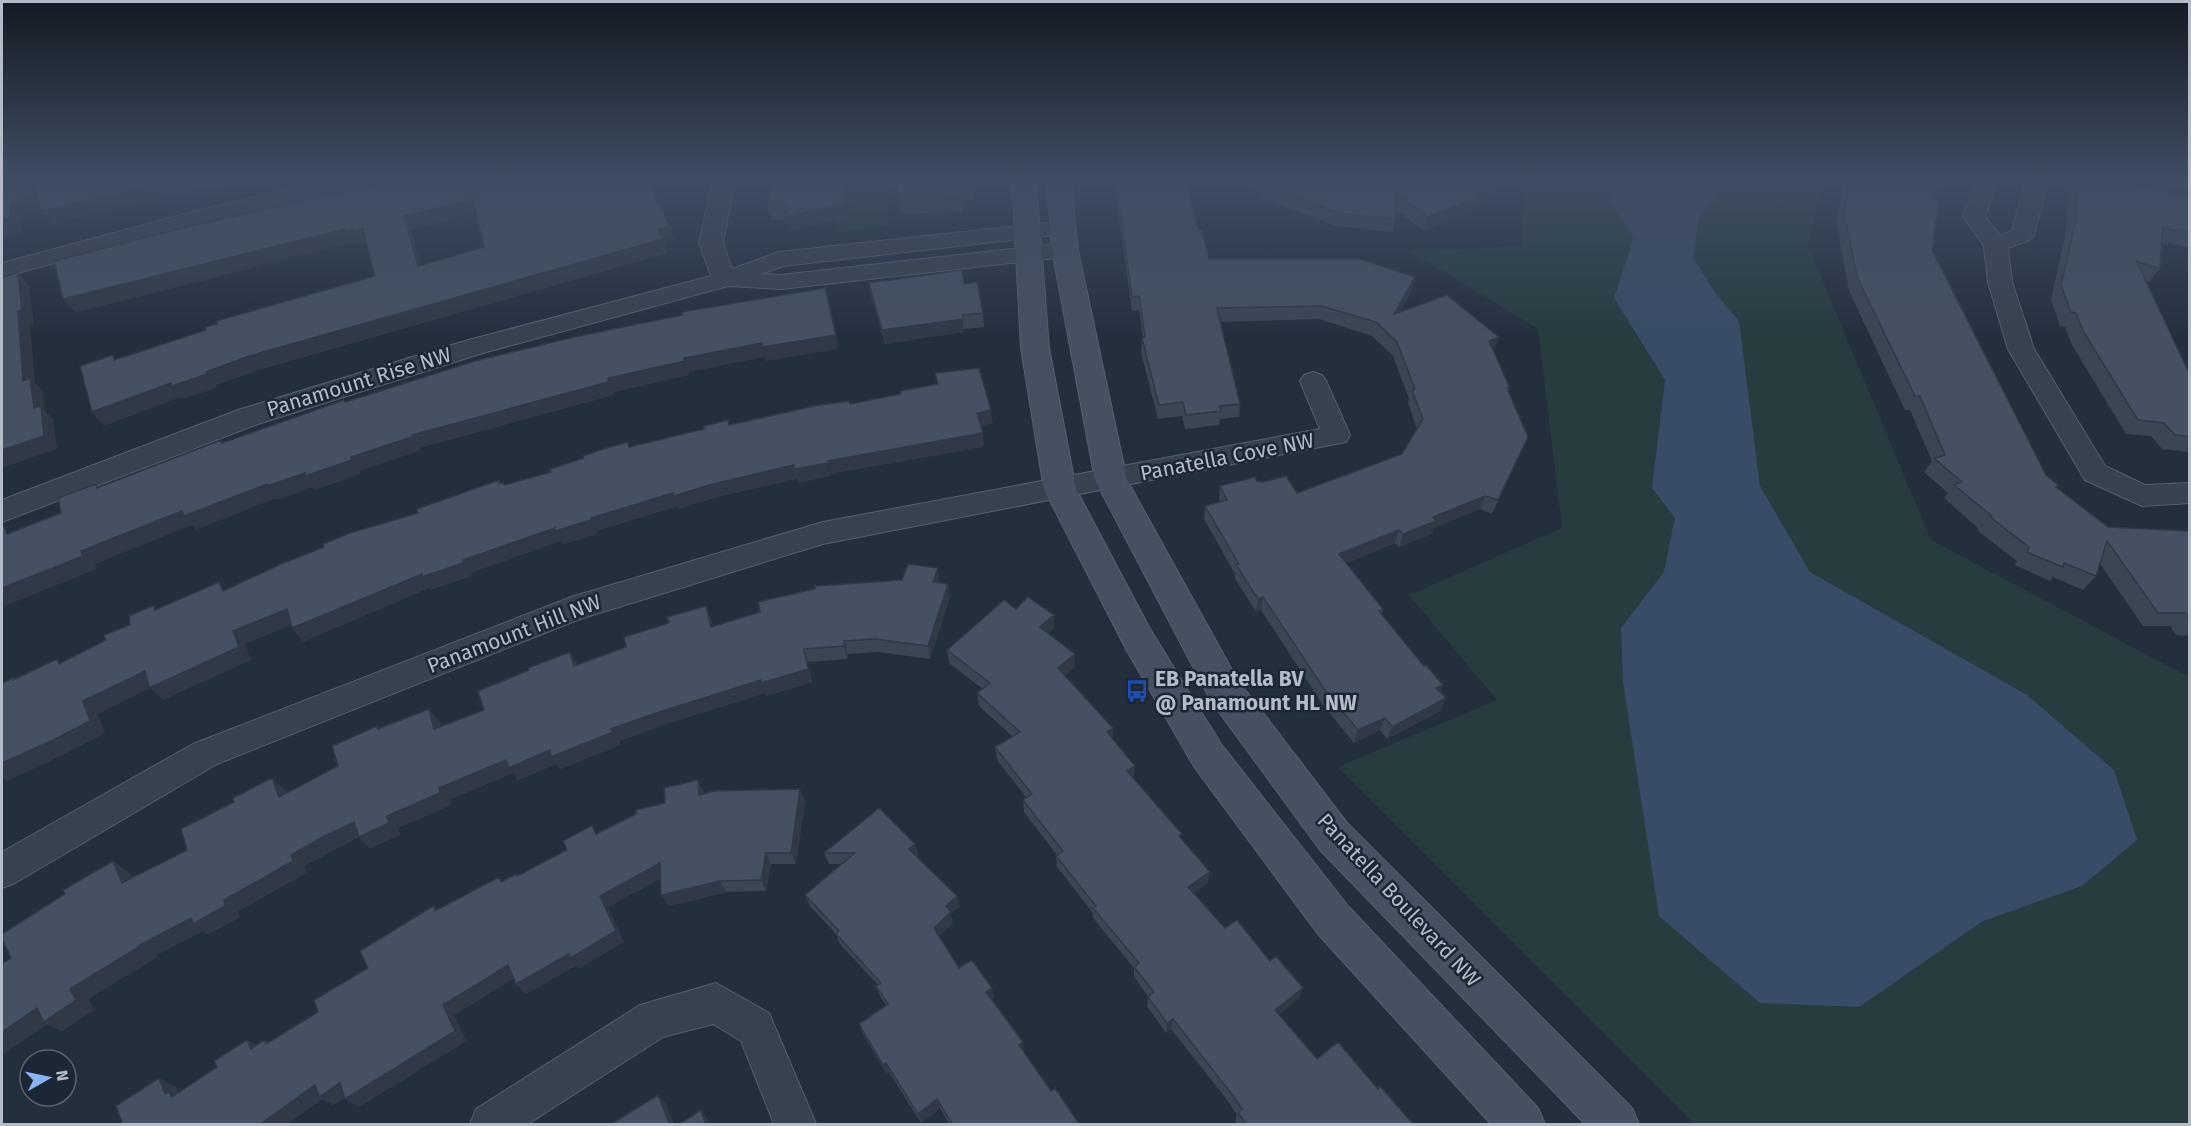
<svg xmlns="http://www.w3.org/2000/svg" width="2191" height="1126" font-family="'Fira Sans',sans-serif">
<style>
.green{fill:#263c3f}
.water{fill:#394c67}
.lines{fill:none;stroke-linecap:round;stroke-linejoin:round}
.street-casing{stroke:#565f6c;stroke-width:2}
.secondary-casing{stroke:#565f6c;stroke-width:2}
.street{fill:#38414e;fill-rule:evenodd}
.secondary{fill:#465061;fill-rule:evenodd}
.wall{fill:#3b4654}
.shaded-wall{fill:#303945}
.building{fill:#455162;stroke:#303945;stroke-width:1.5;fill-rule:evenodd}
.labels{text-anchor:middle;stroke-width:5;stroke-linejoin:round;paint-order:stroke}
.street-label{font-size:21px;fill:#b4bcc9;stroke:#1d2633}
.poi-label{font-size:21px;font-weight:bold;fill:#b4bcc9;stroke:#1d2633;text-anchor:start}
</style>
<rect width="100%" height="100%" fill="#242f3e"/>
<path class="green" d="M840 180H890L888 226 836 232Z
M1525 180H1823L1808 246 1931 540 2189 677V1124H1694L1338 767 1497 700 1409 595 1562 528 1538 329 1410 251 1521 246Z"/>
<path class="water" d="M1619 180H1729L1699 218 1693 257 1714 291 1739 321 1760 486 1810 572 2027 695 2114 770 2137 840 2082 886 1983 921 1859 1007 1760 1003 1659 916 1623 682 1621 628 1664 572 1675 518 1652 488 1665 380 1614 298 1634 237 1608 200Z"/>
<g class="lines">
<g class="street-casing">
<path id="street" d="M328 180H368L365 185 201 224 2 277V263L188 213Z
M713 180H735L723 243 732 269 779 252 1064 221 1072 223 1075 228 1072 233 783 266 761 274 781 275 1065 243 1073 245 1077 250 1073 255 1065 257 781 289 728 286 483 353 258 424 2 522V500L238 410 465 341 711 276 699 243Z
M1976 180H1998L1985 217 2000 235 2012 231 2026 180H2048L2034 235 2030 240 2008 248 2012 282 2034 349 2105 466 2145 485 2190 483V503L2142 506 2085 480 2008 349 1988 282 1984 246 1963 217Z
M1313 372 1322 375 1326 381 1350 435 1346 442 823 544 580 619 217 764 15 883 2 888V852L193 744 571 597 823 522 1320 429 1300 381 1304 375Z
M716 983 769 1013 816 1124H774L741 1041 713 1024 663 1037 528 1124H470L476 1109 640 1005Z"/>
</g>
<g class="secondary-casing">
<path id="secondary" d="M1012 180H1036L1049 348 1076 489 1150 629 1221 744 1348 906 1538 1108 1545 1124H1491L1318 934 1195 768 1126 649 1044 489 1021 348Z
M1047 180H1071L1078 250 1127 480 1237 679 1348 824 1632 1108 1639 1124H1585L1320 850 1211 701 1095 480 1052 250Z
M2169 180H2190V189L2172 185Z"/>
</g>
<use href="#street" class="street"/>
<use href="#secondary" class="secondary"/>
</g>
<path class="wall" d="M772 180 845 217 789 231 786 220H771L767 207Z
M896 180H974L975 201 963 202V211L902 214 901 208H900L898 195V186H897Z
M1114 180H1186L1198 230 1209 259 1412 290 1400 312 1499 337 1494 351H1493L1510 388 1508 392 1528 437 1522 450 1492 514 1480 509 1434 528 1432 534 1399 547 1395 543 1347 563 1383 609 1382 614 1446 698 1440 711 1387 739 1380 730 1354 743 1323 705 1261 610 1256 612 1235 578V574L1204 519 1205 506 1220 502 1219 500 1220 486 1257 481 1297 493 1402 454 1417 429 1408 403 1409 399 1393 356 1372 336 1319 319 1220 322 1240 404 1239 417 1220 419 1219 425 1185 429 1182 416 1158 419 1141 352 1142 338H1143L1139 310 1132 311Z
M1242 180H1494L1487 201 1467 214 1424 231 1395 209V219L1392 232 1336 226 1261 198 1252 180 1242 182Z
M1845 180H1938L1932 199V250L2046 475 2059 486 2057 488 2108 527 2190 531V636L2176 635 2170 626H2143L2100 564 2096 576 2083 590 2053 577 2050 581 2015 565 2017 561 1978 531 1979 529 1944 498 1948 493 1924 472 1932 461 1910 410H1905L1849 291 1837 226 1842 188Z
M2077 180H2089L2094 181 2095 180H2127L2129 184 2190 199V248L2169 243 2168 245 2162 244 2160 268 2149 282 2146 281 2190 375V452L2162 449 2151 436 2126 434 2072 345 2065 327 2060 326 2051 299 2065 237 2069 191Z
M869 283 964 284 983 313 984 327 964 329V332L885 344 871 296Z
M940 581V582L950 597 930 659 879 652 848 654 847 659 808 662 812 682 766 696 765 693 666 724 619 741 620 745 560 769 556 764 518 780 513 773 449 800 451 805 398 828 400 835 370 848 359 837 336 849 304 866 306 873 238 911 240 917 208 934 203 931 156 955 157 957 88 999 94 1010 62 1031 47 1024 2 1055V964L11 958 65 894 113 861 129 873 131 878 187 850 285 790 286 793 338 766 379 728 439 721 440 727 484 710 529 670 570 652 577 665 626 647 669 623 706 606 713 626Z
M1016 609 1054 628 1048 633 1075 667 1065 676 1113 728V740L1134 778 1181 839 1208 883 1194 893 1225 928 1270 961 1303 988 1299 998 1279 1014 1317 1059 1378 1089 1414 1125H1238L1235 1121 1237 1115 1228 1101 1171 1029 1166 1033 1147 1006 1148 996 1134 977V968L1093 918V913L1057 867 1056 856 1057 855 1024 812 1023 800 1026 797 997 760 995 747 1013 737 979 706 977 693 983 689 949 663 947 650Z
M800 789 805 801 796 864H771L766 891 726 892 669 906 661 878 608 907 624 942 579 968 577 965 526 994 516 984 514 978 454 1015 466 1041 359 1107 345 1097 333 1105 322 1099 286 1125H119L176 1087 178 1093 217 1067 247 1040 256 1045 264 1040 268 1042 318 1012 368 968 433 906 437 910 503 881 516 874 518 876 598 834 665 803 704 792V794Z
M915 844 918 855 916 857 960 906 951 914 953 923 939 936 959 968 992 988 994 998 992 1000 1024 1052 1051 1091 1080 1125H950L940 1108 921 1123 889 1072 887 1074 863 1034 859 1024 886 1005 880 996 876 986 878 985 840 944 836 934 810 906 805 895 841 864H829L824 853Z"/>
<path class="shaded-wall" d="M30 180 40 193 45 208 20 219 22 231 2 236V220L10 205Z
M174 180H241L52 224 41 211Z
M848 180H854L845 217 789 231 786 217Z
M1488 180H1494L1487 201 1467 214 1424 231 1427 217Z
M962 188 963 202V211L961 198Z
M473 199 479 213 411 230 425 280 418 266 404 216Z
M670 226 674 240 665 243 668 253 259 370 216 385 217 388 183 399 181 397 104 426 92 412 249 356Z
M345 229H363L371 243 361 245 360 243 353 244 352 243 75 313 63 299Z
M18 273 29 286 34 324 30 325 35 383 43 392 45 411 53 419 57 449 2 468V450L34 408 23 381 18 311Z
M1415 277 1412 290 1391 328 1394 314Z
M963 319 964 332 885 344 882 330Z
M836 335 838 349 766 361 765 357 689 372 690 375 614 392V395L420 448 421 450 360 471 361 474 315 490 313 487 278 500 276 498 196 530 192 525 95 564 97 569 2 607V588L81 551 182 511 351 457 412 435 608 378 684 358 762 343Z
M1499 337 1494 351 1484 355 1489 341Z
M991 410 993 424 979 427 977 413Z
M983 433 984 447 831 474 828 461Z
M1528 437 1522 450 1492 514 1498 500Z
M828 463 831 476 798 483 797 479 714 498 679 509 678 506 597 531 598 534 562 545 561 541 471 573 472 576 431 590 430 588 303 642 292 628 422 574 555 528 673 493 794 465Z
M1485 496 1480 509 1434 528 1432 534 1399 547 1403 534 1433 517Z
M1399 530 1395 543 1336 568 1339 554Z
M938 568 940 581 935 595 933 582Z
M948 584 950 597 930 659 928 646Z
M1263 597 1261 610 1256 612 1258 599Z
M706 606 711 619 716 640 711 627Z
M287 609 298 622 245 644 251 660 163 700 150 688 98 714 105 733 67 753 7 781 2 777V763L83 701 145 671 233 631Z
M1054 615V628L1041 640 1040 627Z
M844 641 848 654 847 659 844 646Z
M804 649 808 662 812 682 766 696 765 693 666 724 619 741 620 745 560 769 556 764 518 780 513 773 449 800 451 805 398 828 400 835 370 848 359 837 336 849 304 866 306 873 238 911 240 917 208 934 203 931 156 955 157 957 88 999 94 1010 62 1031 47 1024 2 1055V1032L37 1008 70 989 140 945 224 900 291 855 323 837 354 822 387 816 439 788 506 760 550 750 611 729Z
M570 652 577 665 574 666Z
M1075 654V667L1058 681V668Z
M1443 685 1438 698 1436 688Z
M1446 698 1440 711 1387 739 1392 727Z
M429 709 439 721 444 741 434 729Z
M1385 718 1380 730 1354 743 1358 730Z
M1113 728V740L1107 732Z
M1135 766 1134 778 1127 783V771Z
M272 778 285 790 292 809 279 797Z
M698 780 704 792 705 807 699 795Z
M800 789 805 801 796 864 791 853Z
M915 844 918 855 912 861 909 849Z
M766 853 771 864 766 891 761 880Z
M113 861 129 873 138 894 122 883Z
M660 863 667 874 608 907 624 942 579 968 577 965 526 994 516 984 600 896Z
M1210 872 1208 883 1187 898 1188 887Z
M720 881 726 892 669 906 661 895Z
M957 896 960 906 951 914 953 923 936 939 934 928 946 906Z
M508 965 518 975 454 1015 466 1041 359 1107 345 1099 443 1005Z
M992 988 994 998 988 1002 986 992Z
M1303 988 1299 998 1272 1019 1275 1010Z
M1173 1019 1171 1029 1166 1033 1167 1023Z
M247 1040 262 1049H251Z
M1023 1042 1024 1051 1021 1055 1019 1045Z
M886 1063 889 1072 887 1074 883 1065Z
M159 1078 176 1087 180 1097 189 1106 165 1094Z
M340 1083 353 1092 333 1105 322 1099 286 1125H262V1123L315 1085Z
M658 1095 666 1104 675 1125H670Z
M937 1099 940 1108 921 1123 918 1114Z
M701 1110 708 1119 710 1125H706Z"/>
<path class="building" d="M27 180H29L34 195 10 205 11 217 2 220V187Z
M33 180H174L41 211Z
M396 180H646L670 226 658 230 663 239 249 356 206 372 207 374 172 386 171 383 92 412 80 366 113 355 114 360 206 330 205 327 217 324 216 321 375 276 363 229 354 231 353 229 345 231V229L63 299 54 261 195 225ZM473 199 484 247 418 266 404 216Z
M772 180H848L843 203 786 217 788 206 767 207Z
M898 180H974V188H962L961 198 900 200V194L898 195Z
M1116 180H1186L1198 230H1202L1209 259H1360L1415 277 1394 314 1447 295 1499 337 1489 341 1510 388H1507L1528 437 1498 500 1485 496 1433 517 1436 521 1403 534 1399 530 1339 554 1383 609 1379 611 1424 666 1426 665 1443 685 1436 688 1446 698 1392 727 1385 718 1358 730 1327 693 1263 597 1258 599 1236 565 1239 564 1205 506 1227 500 1220 486 1255 477 1257 481 1263 482 1286 476 1297 493 1402 454 1423 419 1412 390 1415 389 1397 342 1376 322 1321 306 1217 308 1240 404 1219 406 1221 411 1186 415 1183 402 1159 405 1142 338 1145 337 1139 296 1132 297Z
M1261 180H1488L1484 184 1491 187 1471 200 1427 217 1396 194 1395 219 1338 213 1263 184Z
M1849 180H1938L1932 199 1939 201 1932 250 2046 475 2059 486 2056 487 2108 527 2190 531V619L2185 613H2158L2107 541 2096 576 2064 563 2063 567 2027 552 2029 547 1990 517 1992 516 1954 485 1962 482 1934 458 1945 455 1920 396H1915L1857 277 1844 212Z
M2079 180H2089L2099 183V180H2127L2129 181V184L2186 196 2187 198 2190 199V232L2179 229V231L2163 228 2160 268 2137 262 2190 375V437L2175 435 2164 423 2138 420 2083 331 2076 313 2071 312 2061 285 2075 224Z
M962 270 964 284 977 282 983 313 962 315 963 319 882 330 869 283Z
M18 273 22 310 18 311 23 381 30 378 34 408 41 406 44 436 2 450V277Z
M825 288 836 335 762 347V343L684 358 685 361 608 378V382L412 435V437L351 457 352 460 305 476V473L267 486V484L184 516 182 511 81 551 83 556 2 588V527L4 526 7 534 61 513 58 498 96 484 97 488 221 440 222 443 344 400 345 402 475 361 574 337 682 315V312Z
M979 368 991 410 977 413 983 433 828 461V463L794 469V465L709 485 674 496 673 493 591 518V520L555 531V528L463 560V563L422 577V574L292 628 287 609 233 631 239 647 149 688 145 671 83 701 90 721 51 741 2 763V683L13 678V680L57 659 59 664 106 640 104 635 130 625 129 616 154 605 155 610 219 582 223 591 281 564 324 547 323 544 350 533 418 513 417 509 499 480V484L503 482 504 485 551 472 550 469 584 458 583 456 603 449 628 442 629 447 704 429V426L728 420 729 425 814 406 849 401 850 404 901 394 900 391 938 384 935 373Z
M908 564 938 568 933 582 948 584 928 646 875 639 844 641V646L804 649 808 669 761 683V680L659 712 611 729 613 732 551 757 550 750 509 768 506 760 439 788 440 793 387 816 389 823 359 837 354 822 323 837 291 855 293 861 224 900 225 906 193 924 191 918 140 945V946L70 989 76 1000 44 1022 37 1008 2 1032V964L11 958 2 938V934L65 894 63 890 113 861 122 883 187 850 181 829 234 802 233 798 272 778 279 797 338 766 332 746 377 726 378 729 429 709 434 729 484 710 478 691 529 670 528 668 570 652 574 666 626 647 624 637 669 623 667 617 706 606 711 627 760 612 758 602 815 589V586L902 580Z
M1028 597 1054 615 1040 627 1075 654 1058 668 1113 728 1107 732 1135 766 1127 771 1182 834 1179 836 1210 872 1188 887 1225 928 1237 920 1270 961 1276 956 1303 988 1275 1010 1317 1059 1338 1042 1378 1089 1380 1086 1414 1125H1247L1238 1113 1242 1109 1231 1093 1173 1019 1167 1023 1148 997 1154 992 1134 967 1139 963 1093 908 1096 906 1056 856 1063 851 1023 800 1032 794 995 747 1020 732 977 693 990 683 947 650 1004 600 1016 609Z
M698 780 699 795 714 791 800 789 791 853H766L761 880 720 881 661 895 660 863 600 896 616 931 570 958 569 954 516 984 508 965 443 1005 455 1031 345 1099 340 1083 319 1097 315 1085 262 1123V1125H119L122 1122 116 1106 159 1078 165 1094 169 1092 172 1097 217 1067 214 1061 247 1040 251 1049 264 1040 266 1044 318 1012 314 1000 368 968 360 951 433 906 435 911 499 877 501 882 516 874 517 876 567 850 563 841 592 825 596 834 636 814V810L665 803 664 788Z
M879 808 915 844 909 849 957 896 946 906 951 912 934 928 959 968 972 960 992 988 986 992 1023 1042 1019 1045 1051 1091 1055 1088 1080 1125H953L937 1099 918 1114 886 1063 883 1065 859 1024 888 1004 876 986 881 983 836 934 839 931 805 895 855 853H824Z
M658 1095 670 1125H610Z
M701 1110 706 1125H678Z"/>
<linearGradient id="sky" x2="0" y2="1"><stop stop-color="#141a22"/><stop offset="0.53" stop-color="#3f4d63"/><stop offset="1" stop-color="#3f4d63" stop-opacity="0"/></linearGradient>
<rect width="2191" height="338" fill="url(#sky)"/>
<defs>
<g id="bus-bare" transform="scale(1.8)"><path d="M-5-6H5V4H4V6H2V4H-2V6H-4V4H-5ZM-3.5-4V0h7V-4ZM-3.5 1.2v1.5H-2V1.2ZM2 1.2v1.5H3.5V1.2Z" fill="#1a4fb4" stroke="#1d2633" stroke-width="2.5" paint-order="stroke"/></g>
</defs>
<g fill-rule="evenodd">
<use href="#bus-bare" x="1137" y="691"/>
</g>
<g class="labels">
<g class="street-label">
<text transform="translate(359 382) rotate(-17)" y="7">Panamount Rise NW</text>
<text transform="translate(1227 457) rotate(-11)" y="7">Panatella Cove NW</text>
<text transform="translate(514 634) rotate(-21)" y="7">Panamount Hill NW</text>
<text transform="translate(1399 900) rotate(47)" y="7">Panatella Boulevard NW</text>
</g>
<g class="poi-label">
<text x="1155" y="686">EB Panatella BV<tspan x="1155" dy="24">@ Panamount HL NW</tspan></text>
</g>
</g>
<rect width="2191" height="1126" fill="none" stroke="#b4bcc9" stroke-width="6"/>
<g transform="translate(48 1078) rotate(81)"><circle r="28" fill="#1d2633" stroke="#59626f" stroke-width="1.5"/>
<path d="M0-4.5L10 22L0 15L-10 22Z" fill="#8ab4f8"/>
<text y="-9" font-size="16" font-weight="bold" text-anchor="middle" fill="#b4bcc9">N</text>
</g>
</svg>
